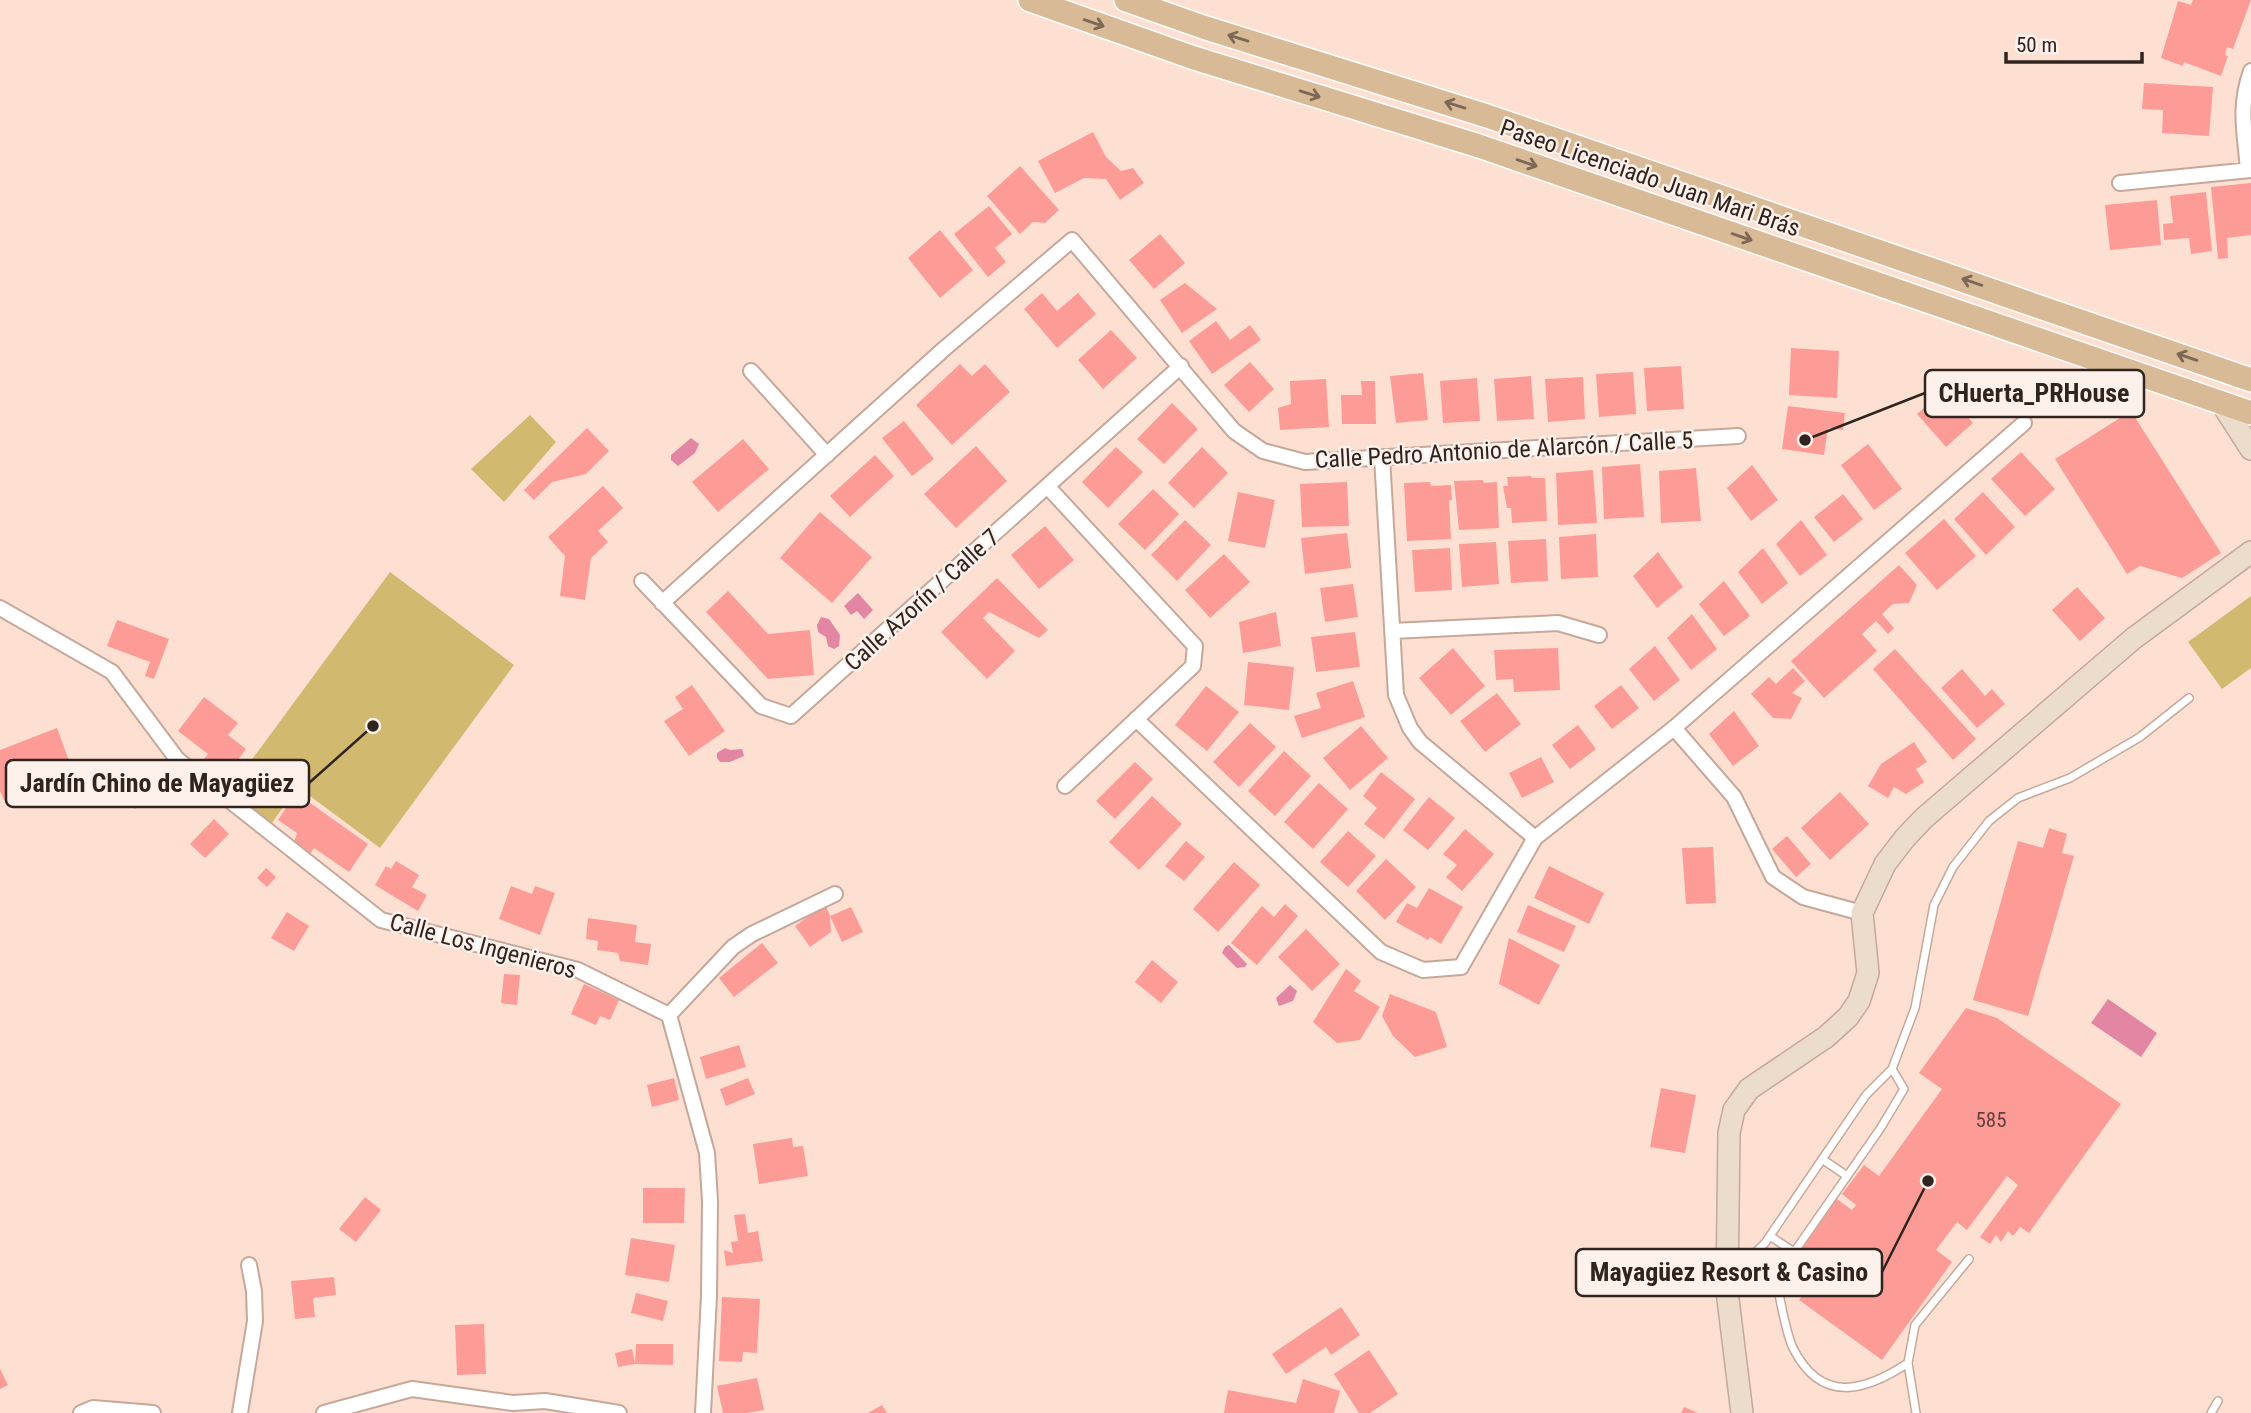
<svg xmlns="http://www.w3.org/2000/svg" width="2251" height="1413" font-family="'Roboto Condensed',sans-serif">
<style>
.green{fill:#d1b970}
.water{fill:#e386a4}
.building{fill:#fd9b97}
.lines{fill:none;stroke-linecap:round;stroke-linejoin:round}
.lane-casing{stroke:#c6a89b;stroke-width:10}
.street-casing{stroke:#c6a89b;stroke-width:18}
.secondary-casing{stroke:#c6a89b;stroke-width:24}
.primary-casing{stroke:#fff;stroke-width:26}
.lane{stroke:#fff;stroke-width:7}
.street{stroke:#fff;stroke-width:14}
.secondary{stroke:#ecdccb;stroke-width:21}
.primary{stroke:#d9ba97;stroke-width:23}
.oneway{stroke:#7c6855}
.labels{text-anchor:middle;stroke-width:5;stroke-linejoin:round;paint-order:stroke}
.number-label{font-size:21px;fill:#63423d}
.street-label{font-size:24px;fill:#30241f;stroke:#fef1ec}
.leader{fill:none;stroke:#30241f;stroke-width:2.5}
.callout-dot{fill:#30241f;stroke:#fef1ec;stroke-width:2.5}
.callout{fill:#fef1ec;stroke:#30241f;stroke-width:2.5}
.callout-label{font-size:26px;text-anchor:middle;font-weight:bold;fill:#30241f}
</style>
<rect width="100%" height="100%" fill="#fee0d2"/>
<path class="green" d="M530 415 556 442 504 502 471 469Z
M390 572 514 665 380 848 298 787 271 824 228 792Z
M2251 596V668L2222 689 2188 642Z"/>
<path class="water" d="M691 438 699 444 695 453 678 466 671 460V455Z
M858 593 873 610 864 619 857 611 851 615 844 606Z
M821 617 829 619 840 635 839 646 834 649 828 646 826 637 818 632 817 625Z
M725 748 730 750 742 749 744 756 730 762H720L717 758V753Z
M1229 945 1247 964 1245 967 1237 968 1222 953 1225 947Z
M1290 985 1297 991 1293 1001 1279 1006 1276 998Z
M2108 999 2157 1033 2141 1057 2091 1023Z"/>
<path class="building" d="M2193 0H2251L2233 49 2227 47 2225 55 2228 56 2221 76 2184 62 2183 66 2161 58 2178 1 2191 5Z
M2144 83 2213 87 2209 136 2162 133 2163 110 2142 109Z
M1093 132 1106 157 1121 171 1133 168 1144 183 1120 200 1106 179 1084 178 1055 193 1038 161Z
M1020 166 1059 210 1045 223 1033 222 1020 234 987 196Z
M2251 183V235L2227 238 2228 258 2218 259 2211 187Z
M2206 192 2212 251 2191 254 2189 238 2164 240 2163 224 2173 223 2170 196Z
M2157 200 2161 245 2110 250 2105 205Z
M989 206 1012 234 995 248 1006 262 988 277 954 234Z
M940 230 973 270 940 298 908 258Z
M1160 234 1185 263 1154 289 1129 260Z
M1185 283 1217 309 1182 333 1160 300Z
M1042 293 1057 311 1078 293 1096 314 1057 348 1024 309Z
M1216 321 1230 340 1250 325 1261 340 1212 374 1189 341Z
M1111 330 1137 358 1103 389 1078 360Z
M1791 348 1839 351 1837 398 1789 395Z
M1250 362 1274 389 1249 412 1224 385Z
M960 364 972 376 985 364 1010 392 952 445 916 405Z
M1681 366 1684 409 1647 411 1644 368Z
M1633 372 1636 414 1599 417 1596 374Z
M1423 373 1428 420 1396 423 1390 376Z
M1531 376 1534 419 1497 421 1494 379Z
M1583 377 1585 419 1548 422 1545 379Z
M1477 378 1480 421 1443 423 1440 381Z
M1326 379 1329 427 1280 430 1278 408 1291 404 1290 381Z
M1361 381H1375L1376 424H1342L1341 395H1362Z
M1945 390 1973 423 1946 447 1917 414Z
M1172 403 1198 429 1164 464 1137 439Z
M1788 406 1845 413 1843 430 1828 428 1824 455 1782 449Z
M2131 411 2221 553 2182 578 2140 566 2127 574 2055 459Z
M904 421 934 459 912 476 882 438Z
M587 428 609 451 586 474 552 482 534 500 524 490Z
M743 439 769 469 718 512 692 482Z
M1868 444 1902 489 1874 510 1841 465Z
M976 446 1007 481 956 528 924 494Z
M1116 447 1143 472 1108 508 1082 482Z
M1202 447 1228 473 1194 508 1168 483Z
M2021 452 2055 489 2025 516 1991 479Z
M875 455 894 476 850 517 830 496Z
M1640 464 1644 517 1604 519 1602 467Z
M1752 465 1778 500 1751 521 1727 488Z
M1696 468 1701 521 1661 523 1659 471Z
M1593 470 1597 523 1558 525 1556 473Z
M1531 476 1532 478H1545L1547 521 1512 523 1511 508H1507L1503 486H1508L1507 477Z
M1483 480 1484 483 1497 482 1499 528 1459 530 1454 481Z
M1347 482 1349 526 1302 527 1300 484Z
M1430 482 1431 486 1451 485 1452 500H1449L1451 539 1407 541 1404 483Z
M603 486 623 508 598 531 608 542 591 558 585 600 560 596 565 556 548 537Z
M1153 489 1179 514 1145 550 1118 524Z
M1238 492 1275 500 1265 548 1228 541Z
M1983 492 2015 527 1986 555 1954 519Z
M1843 494 1863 519 1834 542 1814 517Z
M820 512 872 557 832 603 780 558Z
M1944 519 1976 556 1937 590 1905 553Z
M1185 520 1211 545 1177 581 1151 555Z
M1801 520 1827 555 1800 576 1776 544Z
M1045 526 1074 560 1039 589 1011 555Z
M1347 533 1351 568 1305 574 1301 538Z
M1596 534 1598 577 1561 579 1559 537Z
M1546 539 1548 581 1511 583 1508 541Z
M1496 542 1499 584 1462 587 1459 544Z
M1450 548 1452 590 1415 592 1412 550Z
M1763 548 1788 583 1762 604 1738 572Z
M1658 552 1683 587 1657 608 1633 576Z
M1224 554 1250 582 1210 618 1185 590Z
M1899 565 1917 585 1909 603 1893 604 1882 614 1894 628 1888 634 1876 621 1862 634 1877 651 1824 698 1791 661Z
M997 578 1048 630 1039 638 989 612 983 618 1015 651 987 679 941 632Z
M1724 581 1750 616 1724 636 1699 604Z
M1353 584 1358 617 1325 622 1320 588Z
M2077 587 2105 618 2080 641 2052 610Z
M728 591 768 634 810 630 814 675 768 679 706 612Z
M1276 612 1281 646 1243 653 1239 622Z
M1692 614 1717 649 1691 670 1667 638Z
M117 620 169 639 154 679 145 676 150 662 107 646Z
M1355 632 1360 667 1316 672 1311 637Z
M1655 646 1680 680 1654 701 1629 669Z
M1453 648 1485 686 1451 715 1419 678Z
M1558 648 1560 690 1514 692 1513 679 1496 680 1494 650Z
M1895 649 1976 739 1953 760 1873 669Z
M1248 662 1294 667 1289 710 1244 705Z
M1793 668 1805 681 1792 693 1802 698 1791 719 1773 718 1751 694 1769 677 1776 684Z
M1962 669 1985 696 1992 689 2005 704 1977 728 1941 688Z
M1353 681 1365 717 1302 738 1294 716 1321 708 1316 693Z
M692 685 725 731 689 756 664 721 683 709 675 697Z
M1621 685 1639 708 1612 729 1594 706Z
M1206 686 1239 712 1207 751 1175 725Z
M1497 693 1521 724 1485 752 1460 721Z
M204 697 238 723 228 735 246 749 226 776 204 759 208 754 178 731Z
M1734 711 1759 746 1733 766 1709 734Z
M1250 723 1276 747 1239 787 1213 762Z
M1578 725 1596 749 1570 769 1552 745Z
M1361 726 1388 758 1350 790 1323 758Z
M57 728 79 788 41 803 35 789 4 800 0 791V750Z
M1914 742 1927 762 1916 769 1924 782 1906 794 1894 787 1888 798 1868 786 1881 764Z
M1284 751 1311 776 1275 816 1248 791Z
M1541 757 1554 782 1522 798 1509 773Z
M1135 762 1153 779 1115 819 1096 801Z
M137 772 154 790 135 809 117 792Z
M1381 772 1415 799 1384 839 1364 824 1377 808 1363 796Z
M1319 783 1348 809 1313 849 1284 822Z
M1840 792 1869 824 1830 860 1801 828Z
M296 793 368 844 349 872 314 848 310 854 294 843 297 833 278 820Z
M1152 796 1182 824 1139 870 1109 842Z
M1429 797 1455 818 1428 850 1403 830Z
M214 819 229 834 205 858 190 844Z
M2049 828 2067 834 2062 853 2074 856 2028 1016 1973 1000 2018 841 2043 848Z
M1465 829 1494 854 1462 891 1446 877 1457 865 1443 854Z
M1348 831 1376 856 1348 887 1320 862Z
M1787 836 1811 864 1796 877 1772 849Z
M1186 841 1205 857 1184 881 1165 866Z
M1713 847 1716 903 1686 904 1682 848Z
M1386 859 1416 887 1385 920 1356 891Z
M396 861 419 875 412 887 427 895 418 911 375 885 386 866 391 869Z
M1234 862 1260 885 1218 932 1193 909Z
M1549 866 1604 893 1589 924 1534 898Z
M266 868 276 877 267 887 257 878Z
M511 886 532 894 535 886 555 893 540 935 499 919Z
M1429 888 1463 907 1441 944 1430 937 1428 940 1396 922 1407 903 1417 908Z
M825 904 830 916 831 932 810 947 795 926Z
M1285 904 1298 916 1257 965 1231 943 1262 906 1274 917Z
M1528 905 1576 926 1564 952 1517 932Z
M851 907 863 932 842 942 830 916Z
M287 912 309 926 294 951 271 938Z
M588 918 637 925 635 942 651 944 648 965 620 961 618 953 597 950 598 941 586 939Z
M1306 929 1340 964 1312 991 1278 957Z
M1509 938 1560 965 1539 1005 1499 984Z
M762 943 778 963 734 997 719 978Z
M1152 960 1178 982 1161 1003 1135 982Z
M1346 969 1361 981 1354 991 1380 1007 1360 1040 1337 1043 1313 1022Z
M504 974 520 975 517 1005 501 1003Z
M584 984 619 1000 610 1020 600 1016 596 1025 571 1014Z
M1390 994 1436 1012 1447 1047 1415 1057 1393 1036 1382 1016Z
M1966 1008 1997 1018 2121 1104 2029 1233 2020 1227 2013 1236 2008 1231 2001 1242 1996 1235 1990 1244 1980 1237 2018 1185 2007 1176 1967 1230 1957 1222 1936 1250 1952 1262 1882 1360 1799 1300 1825 1264 1799 1245 1834 1197 1852 1210 1856 1205 1842 1194 1864 1165 1879 1176 1942 1089 1919 1073Z
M739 1045 746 1067 706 1079 700 1057Z
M674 1078 679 1100 652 1107 647 1085Z
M748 1078 755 1094 726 1106 720 1089Z
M1661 1088 1696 1095 1685 1153 1650 1147Z
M792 1138 793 1147 803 1146 808 1176 759 1184 753 1144Z
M643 1188H685L684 1223H643Z
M365 1197 381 1210 356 1242 339 1229Z
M745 1214 748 1233 758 1231 763 1261 726 1266 724 1250 733 1253 731 1242 738 1241 734 1215Z
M631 1238 675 1245 669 1282 625 1275Z
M334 1277 336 1295 313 1298 315 1317 295 1319 291 1281Z
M636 1293 668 1301 663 1321 631 1313Z
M722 1297 760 1299 757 1353 743 1352 742 1362 719 1361Z
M1341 1307 1360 1335 1331 1355 1326 1347 1286 1374 1272 1354Z
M484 1324 486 1374 457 1375 455 1325Z
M636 1344H673V1365L635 1364Z
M632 1349 635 1364 618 1367 615 1353Z
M1369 1350 1398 1394 1370 1413H1359L1334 1374Z
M0 1369 8 1385 0 1389Z
M757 1378 764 1410 747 1413H723L717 1386Z
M1303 1379 1340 1391 1334 1413H1224L1228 1390 1296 1403Z
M882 1405 887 1413H868Z
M1684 1407 1698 1413H1681Z"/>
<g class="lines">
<g class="lane-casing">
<path id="lane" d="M1822 1159 1847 1176
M1770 1236 1794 1252
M1731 1262 1752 1256 1765 1243 1866 1095 1892 1069 1915 1008 1934 905 1953 867 1989 821 2018 798 2070 778 2140 737 2189 698
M1776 1278C1780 1298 1785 1331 1793 1348 1821 1404 1864 1392 1908 1363
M1728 1290 1776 1278 1880 1129 1904 1089 1892 1069
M1916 1413 1908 1363 1915 1325 1969 1259
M2211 1413 2218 1401"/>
</g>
<g class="street-casing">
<path id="street" d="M2248 170C2245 132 2238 108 2251 71
M2120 183 2251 170
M751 371 827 455
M1382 457 1396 695 1410 728 1420 742 1535 838
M1048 487 1195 646 1193 666 1065 786
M642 581 761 706 791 716 1181 366
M662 603 944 349 1072 240 1234 431 1263 451 1305 462 1738 436
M0 608 112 672 177 759 381 920 578 970 669 1015 707 1153 710 1201 709 1296 703 1413
M1392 631 1558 623 1599 635
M1136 719 1381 952 1423 970 1461 967 1535 838 1674 728 2024 423
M1674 728 1734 797 1773 877 1803 897 1862 913
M669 1015 733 947 752 934 835 894
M81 1413 93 1408 153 1413
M240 1413 255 1321 254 1291 249 1265
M324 1413 412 1389 513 1403 545 1401 619 1413"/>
</g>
<g class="secondary-casing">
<path id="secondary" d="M2222 404 2251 449
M1742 1413 1727 1291 1729 1133 1734 1110 1749 1089 1826 1037 1848 1017 1859 1001 1868 973 1862 913 1885 864 1905 838 1924 818 2134 638 2251 552"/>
</g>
<g class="primary-casing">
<path id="primary" d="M1030 0 1194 58 1479 146 2251 413
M1126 0 1203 27 1487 116 2251 380"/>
</g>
<use href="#lane" class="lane"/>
<use href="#street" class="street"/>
<use href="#secondary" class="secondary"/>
<use href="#primary" class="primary"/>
</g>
<defs><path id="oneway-shaft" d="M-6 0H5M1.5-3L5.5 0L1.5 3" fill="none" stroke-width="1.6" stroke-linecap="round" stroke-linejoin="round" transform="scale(1.75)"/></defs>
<g class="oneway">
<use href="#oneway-shaft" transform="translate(1094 23) rotate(19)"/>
<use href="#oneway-shaft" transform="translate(1238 38) rotate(-163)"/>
<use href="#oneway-shaft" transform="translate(1310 94) rotate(17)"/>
<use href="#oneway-shaft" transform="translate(1455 105) rotate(-163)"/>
<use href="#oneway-shaft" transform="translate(1527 163) rotate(19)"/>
<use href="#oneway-shaft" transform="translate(1742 237) rotate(19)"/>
<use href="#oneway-shaft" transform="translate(1972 282) rotate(-161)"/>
<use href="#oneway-shaft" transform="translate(2187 357) rotate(-161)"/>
</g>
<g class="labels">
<g class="number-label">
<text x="1991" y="1127">585</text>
</g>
<g class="street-label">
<text transform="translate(1650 178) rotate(19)" y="8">Paseo Licenciado Juan Mari Brás</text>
<text transform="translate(1504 450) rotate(-3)" y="8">Calle Pedro Antonio de Alarcón / Calle 5</text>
<text transform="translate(922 600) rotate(-42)" y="8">Calle Azorín / Calle 7</text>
<text transform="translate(483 946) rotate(15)" y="8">Calle Los Ingenieros</text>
</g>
</g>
<path class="leader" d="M1805 440L1925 393M373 726L309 783M1928 1181L1882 1272"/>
<g class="callout-dot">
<circle cx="1805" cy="440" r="7"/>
<circle cx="373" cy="726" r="7"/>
<circle cx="1928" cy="1181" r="7"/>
</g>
<g class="callout">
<rect x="1925" y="370" width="219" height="47" rx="7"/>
<rect x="6" y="760" width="303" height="47" rx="7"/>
<rect x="1576" y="1249" width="306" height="47" rx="7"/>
</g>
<g class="callout-label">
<text x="2034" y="402">CHuerta_PRHouse</text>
<text x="157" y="792">Jardín Chino de Mayagüez</text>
<text x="1729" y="1281">Mayagüez Resort &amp; Casino</text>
</g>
<path d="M2006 52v10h136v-10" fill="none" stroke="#30241f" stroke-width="3.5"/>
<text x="2016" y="52" font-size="21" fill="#30241f" stroke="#fef1ec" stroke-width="5" paint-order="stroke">50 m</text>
</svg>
